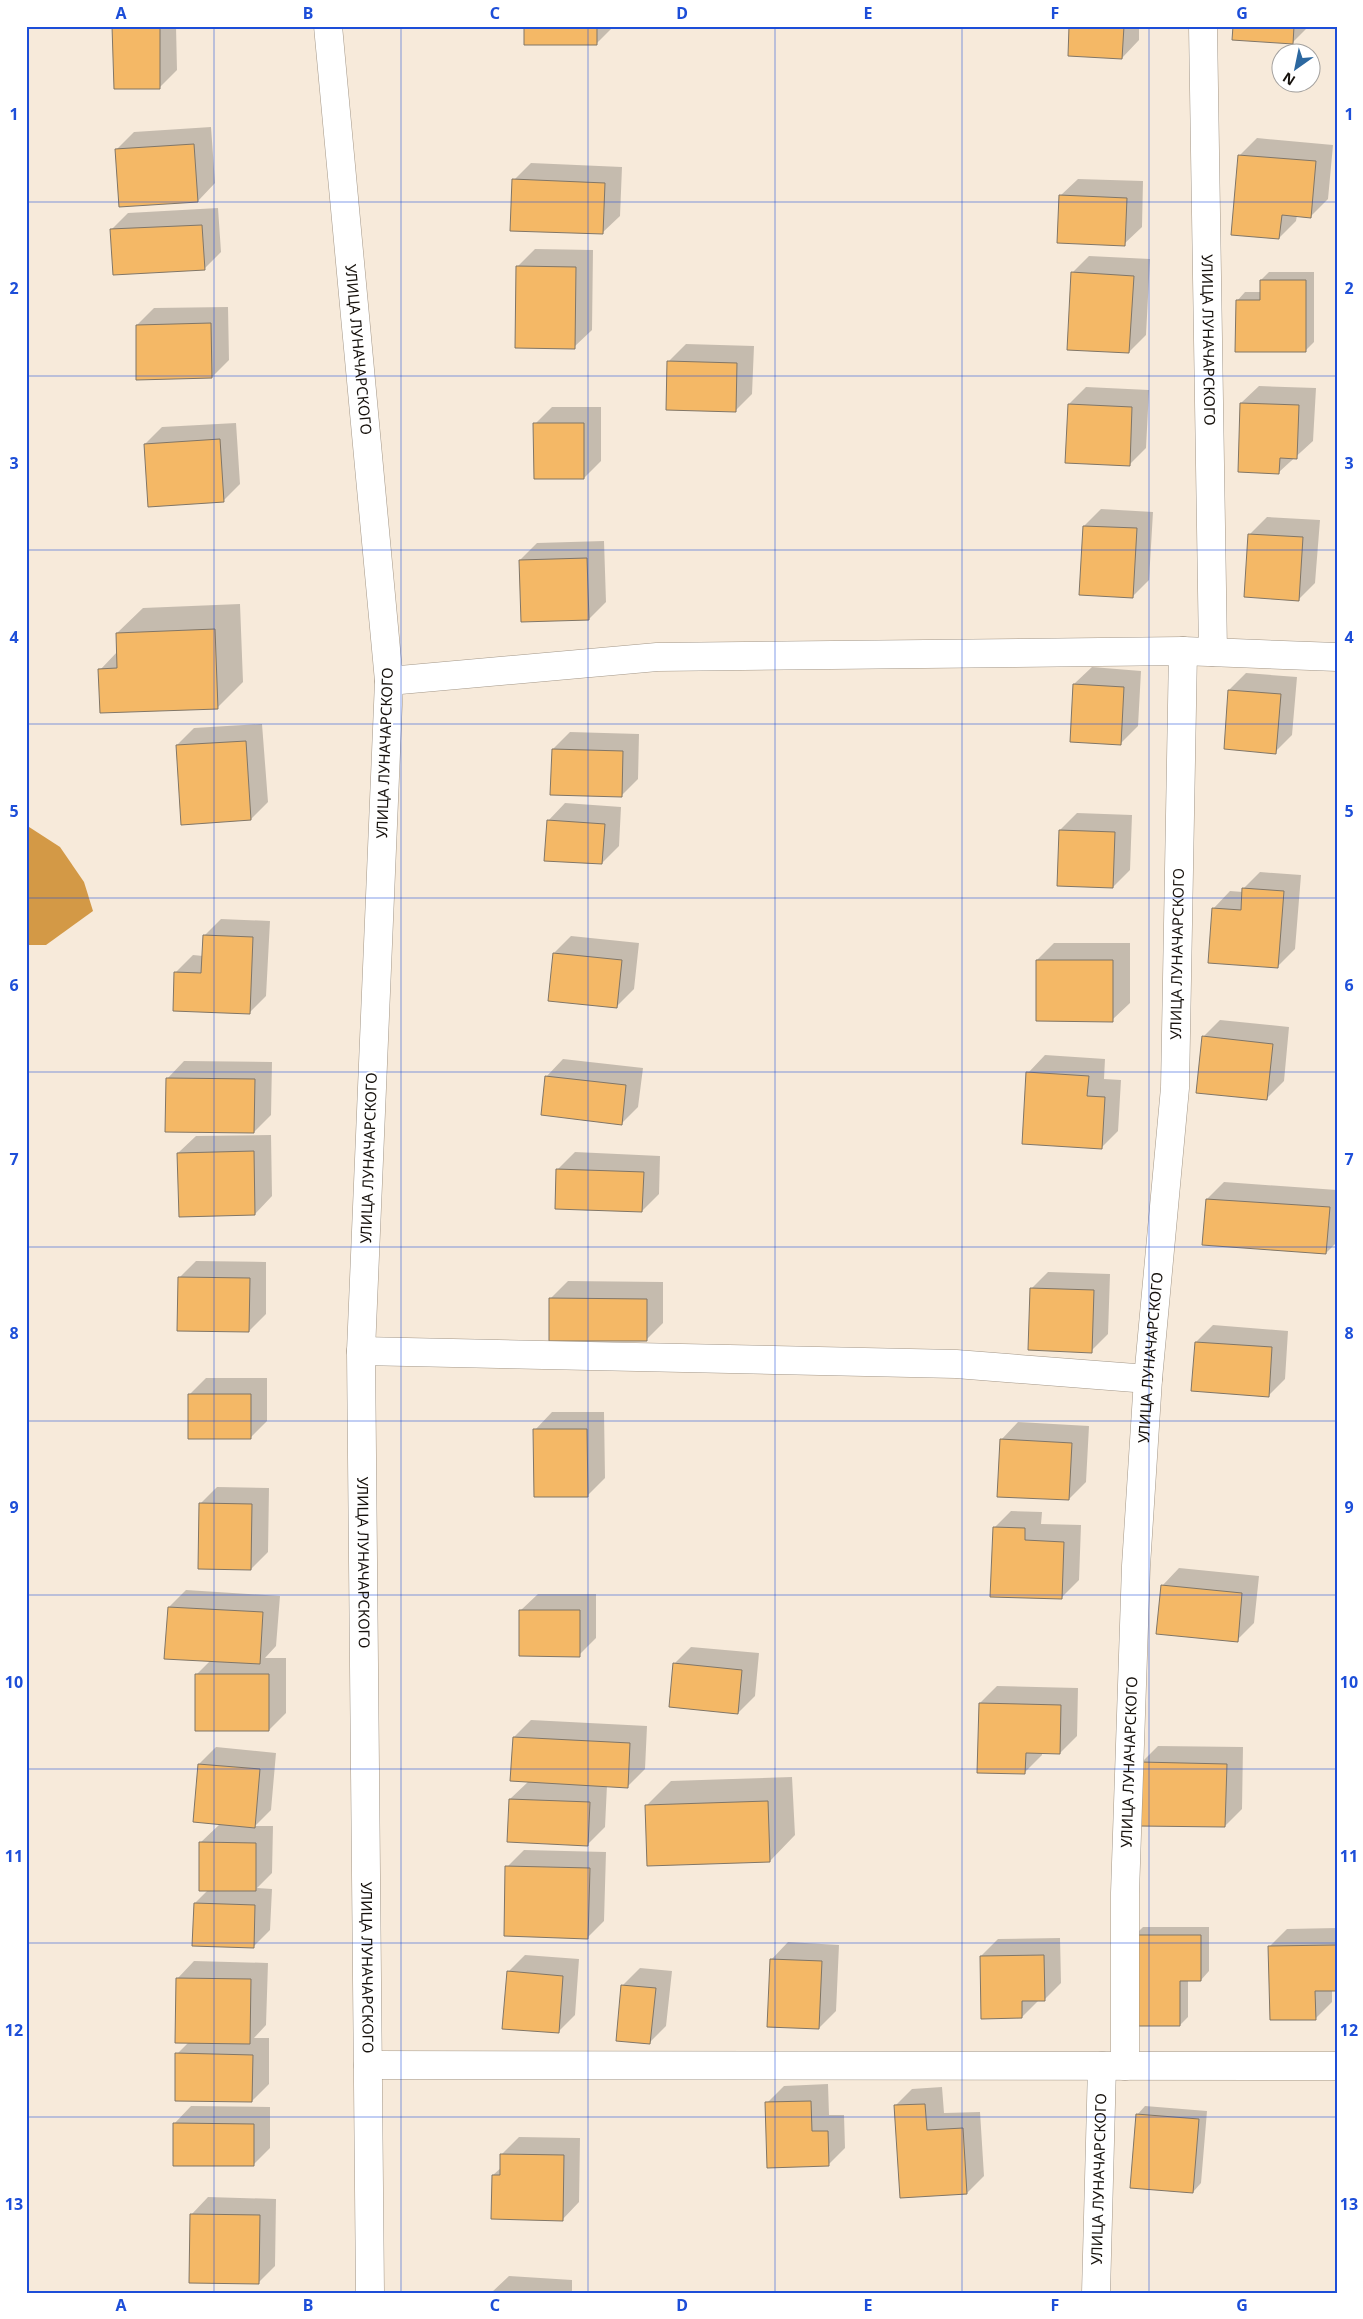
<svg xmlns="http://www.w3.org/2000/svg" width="1363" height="2319" font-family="'Noto Sans',sans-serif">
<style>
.forest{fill:#d39946}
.shadow{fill:#0003}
.building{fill:#f4b866;stroke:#817667}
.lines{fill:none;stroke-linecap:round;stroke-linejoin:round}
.minor-casing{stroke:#a39788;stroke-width:29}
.minor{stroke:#fff;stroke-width:28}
.grid{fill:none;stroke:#1d4ed8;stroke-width:1;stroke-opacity:0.55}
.labels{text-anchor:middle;stroke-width:4;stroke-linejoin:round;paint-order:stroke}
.street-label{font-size:15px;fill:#16110c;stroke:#fff}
.neatline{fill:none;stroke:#1d4ed8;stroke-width:2}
.grid-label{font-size:16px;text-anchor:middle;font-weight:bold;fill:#1d4ed8}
</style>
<rect width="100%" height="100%" fill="#f7eada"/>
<path class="forest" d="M26 825 60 847 84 882 93 911 46 945H26Z"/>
<path class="shadow" d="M114 26H176L177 70 160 87Z
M526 26H613V27L596 44Z
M1071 26H1139V40L1122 58Z
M1235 26H1309L1292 43Z
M211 127 215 183 198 201 117 149 134 132Z
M1257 138 1333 145 1328 199 1311 216 1297 215 1296 221 1279 238 1240 155Z
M531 163 622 167 620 216 602 233 514 180Z
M1078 179 1143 181 1142 227 1124 244 1060 196Z
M218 208 221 252 204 269 111 230 128 213Z
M535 249 593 250 592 330 574 347 518 266Z
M1089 256 1150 259 1146 335 1129 352 1072 273Z
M1269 272H1314V342L1305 351 1237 301 1245 292H1261V280Z
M228 307 229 360 212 377 137 325 154 308Z
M686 344 754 346 752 394 735 411 669 361Z
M1259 386 1316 388 1313 441 1279 472 1241 403Z
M1086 387 1149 390 1146 448 1129 465 1069 404Z
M552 407H601V461L584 478 535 424Z
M236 423 240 484 223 501 145 444 162 427Z
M1101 509 1153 512 1149 580 1132 597 1084 526Z
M1267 517 1320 520 1315 583 1298 600 1246 596 1250 534Z
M604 541 606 602 589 619 520 560 537 543Z
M240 604 243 682 218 707 100 670 118 651 117 633 143 608Z
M1092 667 1141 671 1138 726 1121 743 1074 684Z
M1246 673 1297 677 1292 735 1275 752 1229 690Z
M262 724 268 802 251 819 177 745 194 728Z
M570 732 639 734 638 779 621 796 553 749Z
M565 803 621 807 619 846 602 863 548 821Z
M1077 813 1132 815 1130 870 1113 887 1060 830Z
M1260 872 1301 875 1295 949 1278 966 1213 909 1230 891 1243 892V889Z
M221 919 270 921 266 996 249 1013 176 972 193 955 203 956 204 936Z
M571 936 639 943 634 989 617 1006 554 953Z
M1054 943H1130V1003L1112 1020 1037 960Z
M1220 1020 1289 1027 1284 1081 1267 1098 1203 1037Z
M1045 1055 1105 1059 1104 1079 1121 1080 1118 1131 1101 1148 1028 1073Z
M563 1059 643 1068 638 1107 621 1124 546 1077Z
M184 1061 272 1062 271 1115 254 1132 167 1079Z
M271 1135 272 1196 255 1214 178 1153 196 1136Z
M575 1152 660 1156 659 1194 642 1211 558 1169Z
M1224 1182 1337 1190V1242L1326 1253 1207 1199Z
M196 1261 266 1262V1314L249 1331 179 1278Z
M1048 1272 1110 1274 1108 1334 1091 1351 1031 1289Z
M568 1281 663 1282V1323L646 1340 551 1298Z
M1213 1325 1288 1331 1285 1379 1268 1396 1196 1342Z
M206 1378H267V1421L250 1438 189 1395Z
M552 1412H604L605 1478 588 1495 535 1430Z
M1018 1422 1089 1426 1086 1482 1069 1499 1001 1440Z
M217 1487 269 1488 268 1552 251 1569 200 1504Z
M1011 1511 1042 1512 1041 1524 1081 1525 1079 1580 1062 1597 994 1528Z
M1179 1568 1259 1576 1254 1623 1237 1640 1162 1586Z
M186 1590 280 1596 276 1646 265 1658H286V1713L269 1730 196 1675 211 1660 169 1607Z
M538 1594H596V1638L579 1655 520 1611Z
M691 1647 759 1653 755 1696 738 1713 674 1664Z
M997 1686 1078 1688 1077 1736 1060 1753 1042 1752V1755L1025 1772 980 1703Z
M531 1720 647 1726 645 1769 628 1786 607 1785 605 1827 588 1844 510 1799 529 1781 514 1737Z
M1158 1746 1243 1747 1242 1809 1225 1826 1141 1763Z
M216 1747 276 1753 271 1810 255 1826H273L272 1873 257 1888 272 1889 270 1930 253 1947 195 1903 209 1889 200 1843 220 1824 199 1764Z
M792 1777 795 1835 770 1861 646 1806 671 1781Z
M524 1850 606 1852 604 1921 587 1938 507 1867Z
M1143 1927H1209V1971L1201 1980H1188V2017L1180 2025 1135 1935Z
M1337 1928V1989L1332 1990V2002L1315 2019 1270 1946 1287 1929Z
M1060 1938 1061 1983 1044 2000H1039L1022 2017 981 1956 998 1939Z
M788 1942 839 1945 836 2011 819 2028 771 1960Z
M525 1955 579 1959 575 2015 558 2032 508 1972Z
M194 1961 268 1963 266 2025 254 2038H269V2084L252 2101 177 2054 189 2042 177 1979Z
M640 1968 672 1971 666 2026 649 2043 623 1985Z
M828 2084 829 2115H844L845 2148 828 2165 767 2103 784 2086Z
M942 2087 944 2113 980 2112 984 2176 967 2193 895 2106 912 2089Z
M191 2106 270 2107V2148L253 2165 174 2124Z
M1145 2106 1207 2111 1201 2183 1193 2192 1137 2115Z
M519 2137 580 2138 579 2202 562 2220 493 2175 502 2167V2154Z
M208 2197 276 2199 275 2266 258 2283 191 2215Z
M509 2276 572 2280V2293H491Z"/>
<path class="building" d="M112 26H160V89H114Z
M524 26H597V45H524Z
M1069 26H1124L1122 59 1068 56Z
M1233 26H1294L1293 44 1232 40Z
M194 144 198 202 119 207 115 149Z
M1238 155 1316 161 1311 218 1282 215 1279 239 1231 235Z
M512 179 605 183 603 234 510 231Z
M1059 195 1127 198 1125 246 1057 243Z
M202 225 205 270 113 275 110 229Z
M516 266 576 267 575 349 515 348Z
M1071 272 1134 276 1129 353 1067 350Z
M1260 280H1306V352H1235L1236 300H1260Z
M211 323 212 378 136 380V325Z
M667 361 737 363 736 412 666 410Z
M1240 403 1299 405 1297 459 1280 458 1279 474 1238 472Z
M1068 404 1132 407 1130 466 1065 463Z
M533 423H584V479H534Z
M220 439 224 502 148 507 144 444Z
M1083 526 1137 528 1133 598 1079 595Z
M1248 534 1303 537 1299 601 1244 597Z
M587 558 589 620 521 622 519 560Z
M215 629 218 709 100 713 98 669 117 668 116 633Z
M1073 684 1124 687 1121 745 1070 742Z
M1228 690 1281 694 1276 754 1224 749Z
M246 741 251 820 181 825 176 745Z
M552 749 623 751 622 797 550 795Z
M547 820 605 824 602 864 544 861Z
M1059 830 1115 832 1113 888 1057 886Z
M1242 888 1284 891 1278 968 1208 963 1212 908 1241 910Z
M203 935 253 937 250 1014 173 1011 174 972 201 973Z
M553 953 622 960 617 1008 548 1001Z
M1036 960H1113V1022L1036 1021Z
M1202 1036 1273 1044 1267 1100 1196 1093Z
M1026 1072 1089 1076 1087 1096 1105 1097 1102 1149 1022 1144Z
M545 1076 626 1085 622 1125 541 1115Z
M166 1078 255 1079 254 1133 165 1132Z
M254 1151 255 1215 179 1217 177 1153Z
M556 1169 644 1172 642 1212 555 1209Z
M1206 1199 1330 1207 1326 1254 1202 1245Z
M178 1277 250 1278 249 1332 177 1331Z
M1030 1288 1094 1290 1092 1353 1028 1350Z
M549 1298 647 1299V1341H549Z
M1195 1342 1272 1347 1269 1397 1191 1391Z
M188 1394H251V1439H188Z
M533 1429H587L588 1497H534Z
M1000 1439 1072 1443 1069 1500 997 1497Z
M199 1503 252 1504 251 1570 198 1569Z
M993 1527 1025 1528V1540L1064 1542 1062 1599 990 1597Z
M1161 1585 1242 1593 1238 1642 1156 1634Z
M168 1607 263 1612 260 1664 164 1659Z
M519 1610H580V1657L519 1656Z
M673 1663 742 1670 738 1714 669 1707Z
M195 1674H269V1731H195Z
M979 1703 1061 1705 1060 1754 1026 1753 1025 1774 977 1773Z
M513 1737 630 1743 628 1788 510 1781Z
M1140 1762 1227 1764 1225 1827 1139 1826Z
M198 1764 260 1769 255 1828 193 1822Z
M509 1799 590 1802 588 1846 507 1842Z
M768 1801 770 1862 647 1866 645 1805Z
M199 1842 256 1843V1891H199Z
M505 1866 590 1868 588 1939 504 1936Z
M194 1903 255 1905 254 1948 192 1946Z
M1133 1935H1201V1981H1180V2026H1133Z
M1336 1945 1337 1991H1315L1316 2020H1270L1268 1946Z
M1044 1955 1045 2001H1022V2018L981 2019 980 1956Z
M770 1959 822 1961 819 2029 767 2027Z
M507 1971 563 1976 559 2033 502 2029Z
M176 1978 251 1979 250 2044 175 2043Z
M621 1985 656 1988 650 2044 616 2041Z
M175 2053 253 2055 252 2102 175 2101Z
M811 2101 812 2131H828L829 2166 767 2168 765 2102Z
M925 2104 927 2130 963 2128 967 2194 900 2198 894 2105Z
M1136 2114 1199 2119 1193 2193 1130 2188Z
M173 2123 254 2124V2166H173Z
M500 2154 564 2155 563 2221 491 2219 492 2175H500Z
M190 2214 260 2215 259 2284 189 2283Z"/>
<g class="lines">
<g class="minor-casing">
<g id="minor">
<path id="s1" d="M328 26 389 681 361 1351 370 2293"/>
<path id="s2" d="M1203 26 1213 652"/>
<path d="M389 681 657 657 1183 651 1337 657"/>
<path d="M361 1351 956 1364 1148 1379"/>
<path d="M368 2065 1337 2066"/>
<path id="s3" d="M1125 2066V1893L1136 1566 1148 1379 1175 1088 1183 651"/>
<path id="s4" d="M1096 2293 1102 2066"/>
</g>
</g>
<use href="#minor" class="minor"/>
</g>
<path class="grid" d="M214 26V2293M401 26V2293M588 26V2293M775 26V2293M962 26V2293M1149 26V2293M26 202H1337M26 376H1337M26 550H1337M26 724H1337M26 898H1337M26 1072H1337M26 1247H1337M26 1421H1337M26 1595H1337M26 1769H1337M26 1943H1337M26 2117H1337"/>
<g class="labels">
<g class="street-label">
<text dy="5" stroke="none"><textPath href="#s2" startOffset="314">УЛИЦА ЛУНАЧАРСКОГО</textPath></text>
<text dy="5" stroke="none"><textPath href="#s1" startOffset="325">УЛИЦА ЛУНАЧАРСКОГО</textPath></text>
<text transform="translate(385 753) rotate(-88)" y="5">УЛИЦА ЛУНАЧАРСКОГО</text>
<text dy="5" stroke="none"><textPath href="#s3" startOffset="1114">УЛИЦА ЛУНАЧАРСКОГО</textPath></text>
<text transform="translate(369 1158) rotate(-88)" y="5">УЛИЦА ЛУНАЧАРСКОГО</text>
<text dy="5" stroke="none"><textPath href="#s3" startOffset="709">УЛИЦА ЛУНАЧАРСКОГО</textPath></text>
<text dy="5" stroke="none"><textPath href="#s1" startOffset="1540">УЛИЦА ЛУНАЧАРСКОГО</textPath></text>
<text dy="5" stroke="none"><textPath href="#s3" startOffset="304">УЛИЦА ЛУНАЧАРСКОГО</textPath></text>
<text dy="5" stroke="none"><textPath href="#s1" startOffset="1945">УЛИЦА ЛУНАЧАРСКОГО</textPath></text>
<text dy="5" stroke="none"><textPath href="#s4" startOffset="114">УЛИЦА ЛУНАЧАРСКОГО</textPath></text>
</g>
</g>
<rect width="1363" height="2319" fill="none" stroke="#ffffff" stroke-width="55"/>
<g transform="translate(1296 68) rotate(213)"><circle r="24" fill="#ffffff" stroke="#a2a09e"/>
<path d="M0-4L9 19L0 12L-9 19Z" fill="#2c68a0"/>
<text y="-8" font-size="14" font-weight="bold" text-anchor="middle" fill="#16110c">N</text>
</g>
<rect x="28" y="28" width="1308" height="2264" class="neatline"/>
<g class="grid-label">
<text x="121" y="19">A</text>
<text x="308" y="19">B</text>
<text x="495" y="19">C</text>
<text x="682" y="19">D</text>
<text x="868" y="19">E</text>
<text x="1055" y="19">F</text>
<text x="1242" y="19">G</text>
<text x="14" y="120">1</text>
<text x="1349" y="120">1</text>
<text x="14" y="294">2</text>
<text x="1349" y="294">2</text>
<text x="14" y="469">3</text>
<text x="1349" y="469">3</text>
<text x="14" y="643">4</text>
<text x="1349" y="643">4</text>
<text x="14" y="817">5</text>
<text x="1349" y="817">5</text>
<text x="14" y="991">6</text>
<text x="1349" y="991">6</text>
<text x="14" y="1165">7</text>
<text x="1349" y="1165">7</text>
<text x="14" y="1339">8</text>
<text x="1349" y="1339">8</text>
<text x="14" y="1513">9</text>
<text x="1349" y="1513">9</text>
<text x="14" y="1688">10</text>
<text x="1349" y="1688">10</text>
<text x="14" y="1862">11</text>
<text x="1349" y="1862">11</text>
<text x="14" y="2036">12</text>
<text x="1349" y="2036">12</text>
<text x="14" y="2210">13</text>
<text x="1349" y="2210">13</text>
<text x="121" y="2311">A</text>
<text x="308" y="2311">B</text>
<text x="495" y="2311">C</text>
<text x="682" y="2311">D</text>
<text x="868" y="2311">E</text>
<text x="1055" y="2311">F</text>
<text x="1242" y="2311">G</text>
</g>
</svg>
